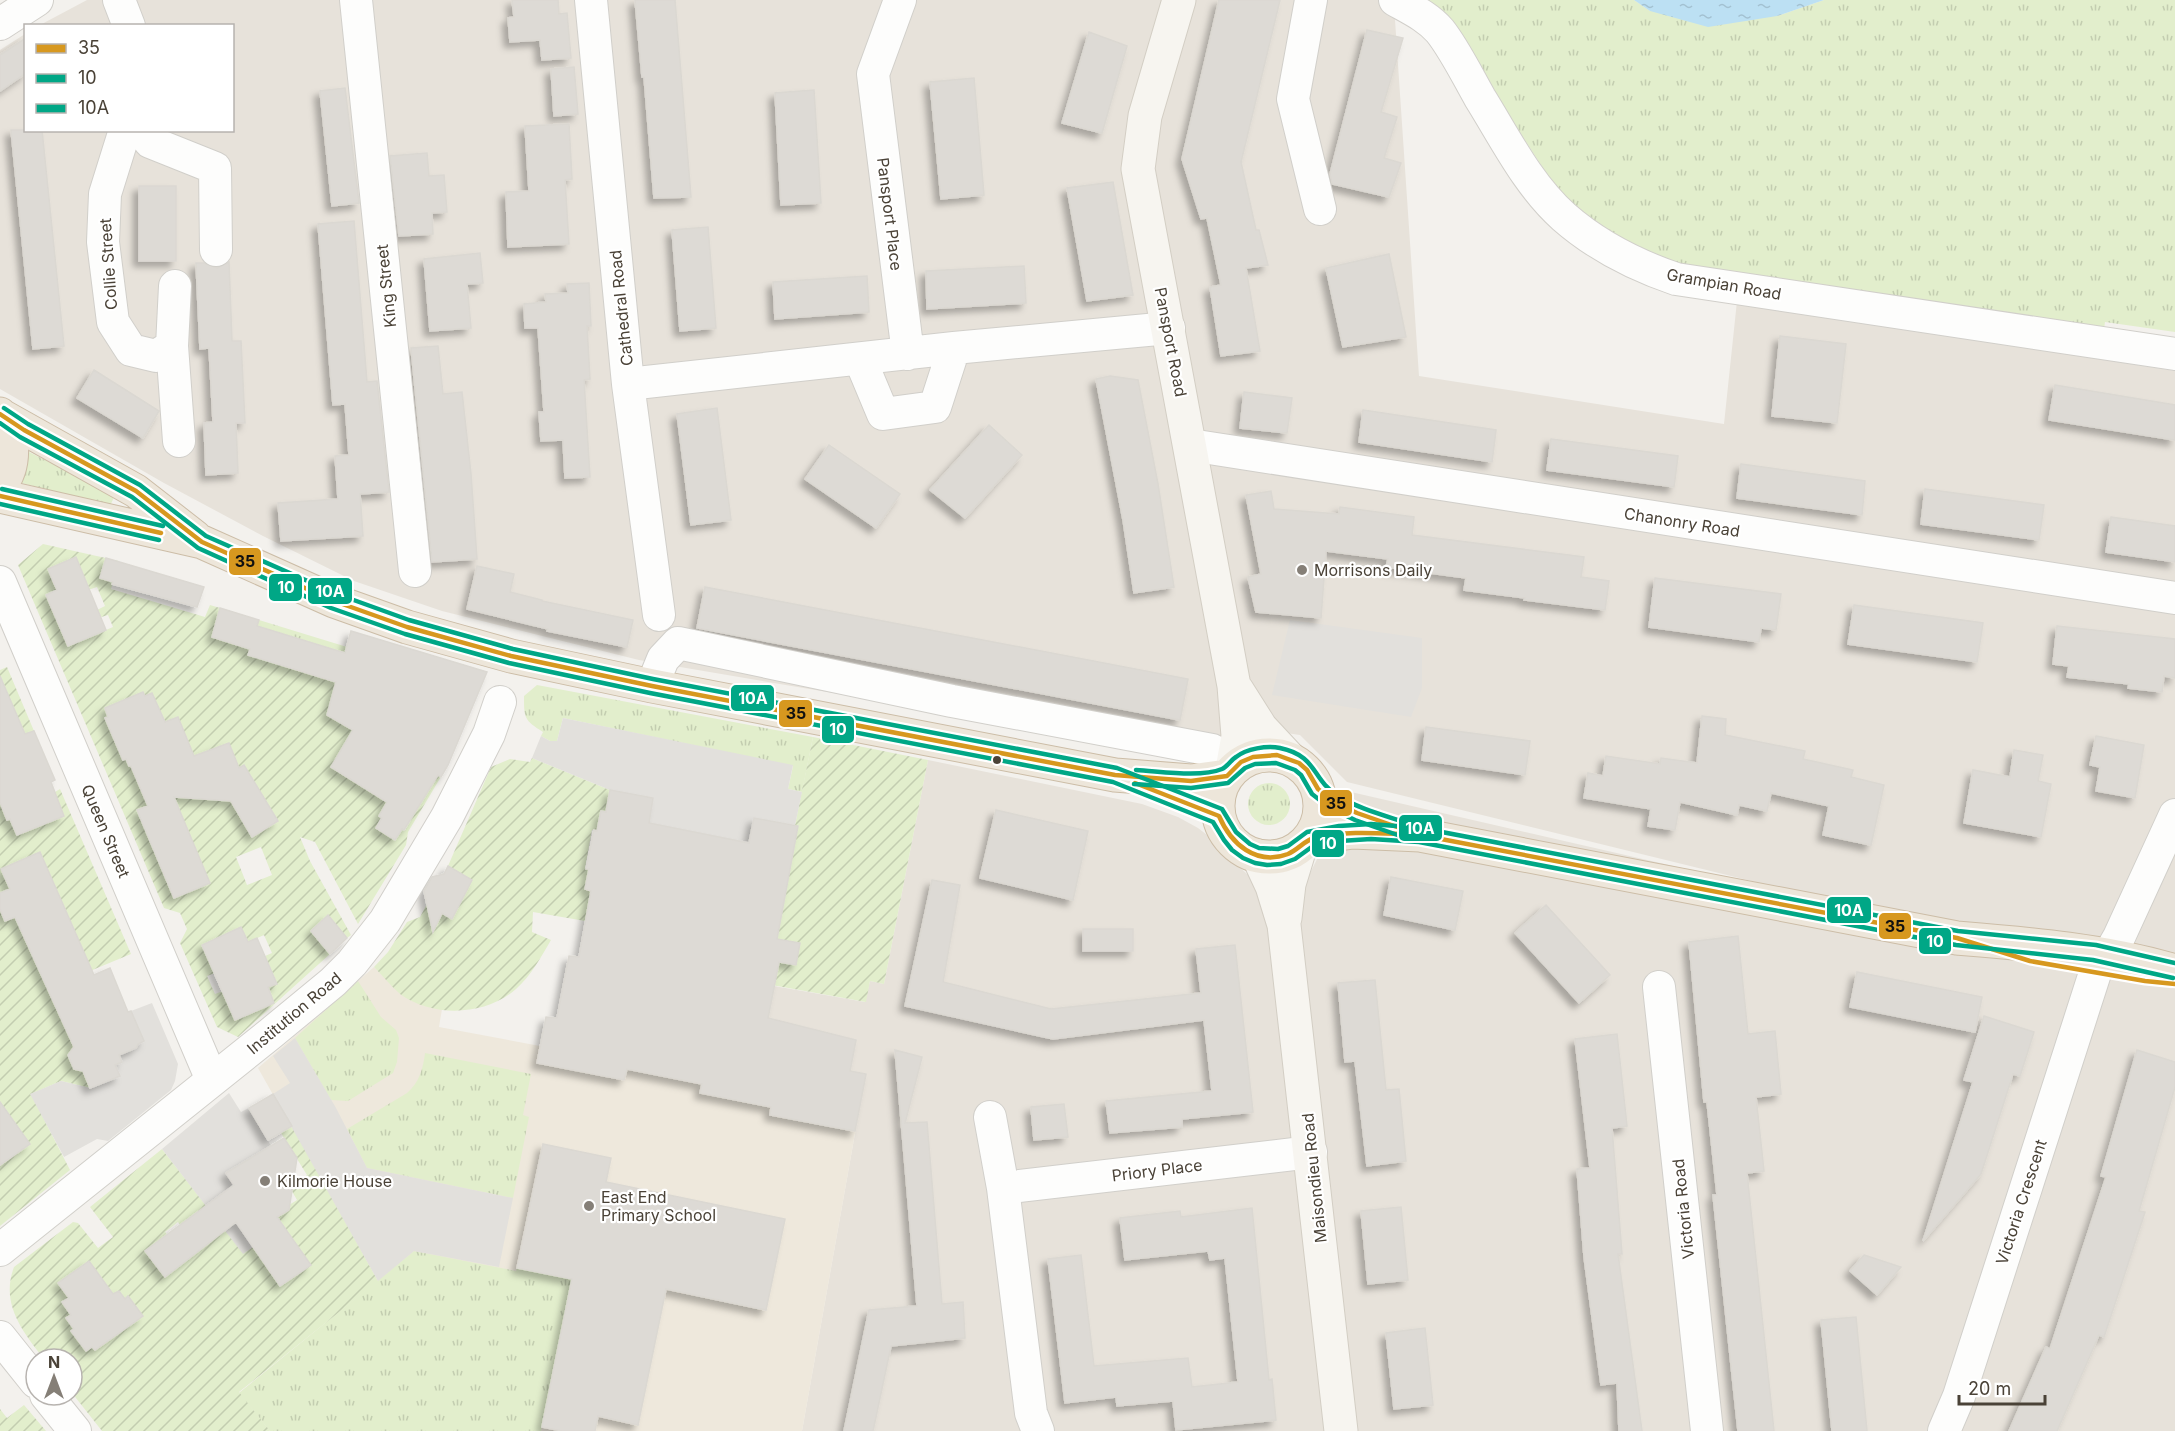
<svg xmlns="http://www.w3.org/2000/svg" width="2175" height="1431" font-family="Inter,sans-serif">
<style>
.residential{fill:#e7e2da}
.education{fill:#eee8dc}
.grass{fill:url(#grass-tufts)}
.garden{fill:url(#garden-furrows);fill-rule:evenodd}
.parking{fill:#e2e0dc}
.water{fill:url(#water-ripples)}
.building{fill:#dddad5;stroke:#dbd8d2;stroke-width:1.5;filter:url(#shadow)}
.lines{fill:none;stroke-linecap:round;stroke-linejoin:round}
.street-casing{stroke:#d1cfca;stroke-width:34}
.secondary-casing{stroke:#d3cec4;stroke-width:35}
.highway-casing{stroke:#ccbda7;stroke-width:35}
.street{stroke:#fdfdfc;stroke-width:32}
.secondary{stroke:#f7f5f0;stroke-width:33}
.highway{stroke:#ede6da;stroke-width:33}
.bus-1-casing{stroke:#fff;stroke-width:9}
.bus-2-casing{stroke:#fff;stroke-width:9}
.bus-3-casing{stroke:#fff;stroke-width:9}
.bus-1{stroke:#d7981f;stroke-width:4.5}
.bus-2{stroke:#00a786;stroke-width:4.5}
.bus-3{stroke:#00a786;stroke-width:4.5}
.poi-dot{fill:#857f77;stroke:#fff;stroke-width:2}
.bus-dot{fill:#4a4237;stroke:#fff;stroke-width:2}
.labels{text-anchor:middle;stroke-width:4.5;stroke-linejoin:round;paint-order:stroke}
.street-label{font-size:16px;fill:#4a4237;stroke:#fff}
.poi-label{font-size:16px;fill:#4a4237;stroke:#fff;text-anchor:start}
.line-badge{stroke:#fff;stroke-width:2}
.badge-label{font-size:16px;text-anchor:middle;font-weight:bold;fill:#fff}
.pale-badge-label{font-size:16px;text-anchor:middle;font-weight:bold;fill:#111}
</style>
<defs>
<pattern id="grass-tufts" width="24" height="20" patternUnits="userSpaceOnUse" patternTransform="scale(1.5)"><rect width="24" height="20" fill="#e2eecc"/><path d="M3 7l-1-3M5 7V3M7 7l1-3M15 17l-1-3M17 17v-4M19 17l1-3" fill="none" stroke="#c3cdb0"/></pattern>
<pattern id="garden-furrows" width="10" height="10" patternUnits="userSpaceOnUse" patternTransform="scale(1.5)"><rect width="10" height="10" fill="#e2eecc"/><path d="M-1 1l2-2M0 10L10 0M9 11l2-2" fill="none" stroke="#c3cdb0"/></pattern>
<pattern id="water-ripples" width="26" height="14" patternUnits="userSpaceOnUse" patternTransform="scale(1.5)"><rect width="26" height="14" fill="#bce0f3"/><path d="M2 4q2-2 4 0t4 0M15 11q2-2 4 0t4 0" fill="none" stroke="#a3c1d1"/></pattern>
<filter id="shadow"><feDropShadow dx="-5.5" dy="5.5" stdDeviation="3" flood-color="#0004"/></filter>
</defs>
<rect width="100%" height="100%" fill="#f3f1ed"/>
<path class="residential" d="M87 0H1380L1394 5 1419 376 1724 424 1737 301 2175 371V974L2041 959 2145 981 2175 979V1431H802L859 1111 762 1105 760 1061 774 986 865 1002 870 981 884 984 928 760 1142 804 1178 817 1198 828 1211 838 1224 853 1247 874 1284 871 1309 875 1351 792 1948 929 1347 782 1300 735 1279 732 1207 759 1186 762 845 695 639 660 442 611 354 581 263 536 164 483 0 389V50L25 34 26 130H232V26L40 25Z"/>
<path class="education" d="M569 956 604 962 760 1061 773 1095 859 1111 802 1431H270L239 1393 378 1281 258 1068 374 967 401 994 425 1005 442 1009 439 1027 540 1046 546 1017 557 1018Z"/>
<path class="grass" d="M1421 0H1634L1650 11 1777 16 1824 0H2175V332L2105 322 2104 329 1679 264 1647 252 1611 235 1583 214 1552 182 1502 105Z
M25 450 115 495 110 506 18 482Z
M259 620 347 647 345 653 257 626Z
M537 685 813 737 802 792 788 789 793 766 563 718 557 741H550L541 736 543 732C524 720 524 718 524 696Z
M1248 804a21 21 0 1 1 42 0a21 21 0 1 1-42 0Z
M358 981 381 1017 396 1030 399 1038 397 1062 393 1073 348 1101 331 1100 295 1038Z
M425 1053 531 1074 523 1115 529 1117 513 1198 367 1168 347 1129 407 1093C419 1083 423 1069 425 1053Z
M414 1251 516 1271 517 1268 572 1279 541 1431H270L239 1393Z"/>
<path class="garden" d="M43 544 119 561 111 589 205 617 210 605 220 608 212 637 250 649 248 655 336 682 332 698 448 765 408 832 406 845 358 924 315 842 300 837 310 861 351 935 347 938 328 915 311 930 330 954 238 1037 217 1027 180 943 187 929 180 913 164 908 18 565ZM76 558 83 574 54 585 48 569ZM97 587 105 606 95 611 98 618 108 615 113 627 68 646 47 595 88 590ZM349 738 430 787 405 830 402 829 396 839 376 828 389 800 361 772 354 782 331 767ZM261 847 272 875 247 885 236 857ZM241 927 248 942 264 935 272 953 265 956 277 983 268 987 274 1003 235 1020 223 991 215 994 207 976 215 973 202 945Z
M7 667 34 731 0 744V670Z
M813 737 928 760 884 984 870 981 866 1002 738 979 774 956 798 827 795 825Z
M532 758 610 790 606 812 601 811 597 831 592 830 585 868 589 869 591 891 585 921 533 912 532 932 551 940C541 957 531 976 516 989 486 1016 433 1018 400 994 391 986 383 976 374 967L388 952 407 922 420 917 427 904 452 918 472 880 448 866 491 767 510 759 530 762Z
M60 789 131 954 49 988 74 1047 68 1055 83 1071 90 1088 61 1081 31 1094 70 1170 0 1226V1166L30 1144 0 1102V909L6 921 59 898 40 853 2 869 10 889 0 893V802L7 820 10 819 17 835 55 792Z
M292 1126 378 1281 239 1392 270 1431H102L72 1393V1359H44C23 1332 0 1304 14 1267L73 1222 78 1223 98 1248 113 1237 90 1207 162 1149 243 1253 253 1247 280 1286 310 1265 267 1219 297 1200 289 1186 307 1175 281 1133ZM198 1211 218 1236 146 1251 167 1234 165 1232 178 1222 180 1225Z
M24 1405 46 1431H0V1409L7 1418Z"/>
<path class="parking" d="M1290 620 1422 638V688L1411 717 1272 695Z
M563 718 793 765 788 789 802 792 795 825 754 818 749 843 649 823 653 798 610 790 532 758 541 736 550 741H557Z
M152 1003 178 1064 175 1081 171 1090 108 1141 97 1139 64 1157 30 1094 61 1081 90 1088 120 1076 115 1065 122 1062 118 1052 144 1041 131 1011Z
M295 1038 336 1108 367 1168 513 1198 499 1267 414 1251 378 1281 273 1094 290 1083 273 1056Z
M229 1093 241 1112 249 1108 271 1146 227 1173 240 1196 275 1232 243 1254 162 1149Z"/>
<path class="water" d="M1634 0H1824L1777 16 1708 27 1650 11Z"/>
<path class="building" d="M512 0H558L559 14 567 13 571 58 542 60 540 40 510 42 508 18 514 17Z
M635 0H675L691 197 654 198 644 77H642Z
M1219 0H1280L1241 162 1256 230H1259L1268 265 1246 268 1260 351 1221 356 1210 287 1221 285 1207 218 1201 219 1182 159Z
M1367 30 1403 38 1381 112 1397 117 1384 158 1401 163 1389 197 1332 184 1330 174Z
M1089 32 1127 46 1102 133 1062 123Z
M26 38V73L0 91V55Z
M574 67 578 114 554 116 551 69Z
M974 78 984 195 941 199 930 82Z
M345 88 359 203 332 206 320 91Z
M814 90 821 203 781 205 775 93Z
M569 124 572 179 565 180 569 244 508 247 506 192 529 191 525 126Z
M11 130H42L64 346 33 349Z
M427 153 429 176 444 175 447 212 432 213 433 234 399 236 390 156Z
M1113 182 1133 295 1087 301 1067 188Z
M139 186H176V261H139Z
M354 221 367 382 377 381 389 492 360 494 363 536 281 541 278 503 338 499 335 456 349 455 345 404 333 405 318 224Z
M708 227 716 328 680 331 672 230Z
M480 253 483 283 467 284 471 328 430 331 424 259Z
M1389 254 1406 337 1343 347 1326 268Z
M229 262 232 341H241L245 423H236L238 473 206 475 204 423 213 422 209 348 200 349 196 263H204L217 268Z
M1024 266 1026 303 927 309 926 271Z
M867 276 869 312 775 319 773 282Z
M589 283 591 326H587L590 379 584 380 590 477 565 478 563 440 541 441 539 412H544L538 328H525L524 304 546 302 545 294 568 293 567 284Z
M1780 336 1846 344 1837 423 1772 416Z
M438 346 443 394 462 392 471 474 477 559 432 562 411 348Z
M94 370 159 411 143 438 77 398Z
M1110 376 1138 380 1158 484 1174 587 1134 593 1123 520 1096 379Z
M2055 385 2175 405V440L2049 420Z
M1244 392 1292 398 1287 433 1240 428Z
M717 408 731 520 691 525 677 414Z
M1363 410 1496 430 1492 462 1359 442Z
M989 425 1022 455 965 518 930 490Z
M1551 439 1678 456 1674 487 1547 470Z
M829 445 900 494 876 528 805 479Z
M1741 464 1865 481 1862 515 1737 498Z
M1925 489 2044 505 2039 540 1921 524Z
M1271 491 1274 509 1339 514 1340 507 1414 517 1412 535 1584 557 1581 577 1609 581 1605 610 1524 600 1525 598 1464 590 1466 578 1386 567 1388 559 1326 551 1321 618 1256 612 1248 577 1261 574 1246 495Z
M2111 517 2175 526V562L2106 552Z
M76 557 106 630 68 646 46 595 57 590 48 569Z
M106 558 204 587 197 607 112 584 113 582 100 578Z
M477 566 514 574 510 592 542 600V601L633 620 627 647 547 631 548 629 467 609Z
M1655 578 1781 594 1776 630 1761 628 1759 642 1649 627Z
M705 587 1188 679 1180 720 697 628Z
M1854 605 1983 623 1977 662 1848 644Z
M220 608 259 620 257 626 345 653 351 631 487 672 448 765 441 777 438 775 404 830 402 829 395 840 376 828 382 818 379 816 387 802 331 767 353 730 327 715 336 682 248 655 250 649 212 637Z
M2057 626 2175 639V678L2164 676 2162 692 2128 688 2129 684 2067 677 2069 666 2053 664Z
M0 676 25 734 34 731 55 780 51 782 64 816 17 835 10 819 7 820 0 802Z
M143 692 145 696 152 693 165 722 178 717 194 756 229 743 239 768 244 765 278 821 252 837 231 801 174 797 210 883 174 898 137 810 148 806 131 766H129L126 759 123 760 105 718 108 717 105 708Z
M1702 716 1726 719 1725 735 1805 751 1803 759 1853 770 1851 777 1884 785 1871 845 1823 835 1829 806 1771 793 1767 811 1739 805 1737 815 1680 802 1675 830 1648 826 1651 809 1584 798 1588 773 1603 776 1606 756 1660 764 1661 758 1697 763Z
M1426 727 1530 741 1525 775 1422 760Z
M2096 736 2144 745 2135 798 2096 791 2100 767 2090 765Z
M2014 750 2043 755 2038 781 2051 784 2041 837 1964 823 1973 770 2010 777Z
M610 790 653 798 649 823 749 843 754 818 798 826 777 939 800 943 796 965 779 962 768 1018 856 1040 850 1071 866 1074 855 1131 770 1115 771 1107 700 1093 702 1084 627 1069 624 1080 537 1063 546 1017 557 1018 569 956 579 957 591 891 585 889 589 869H586L594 830 597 831 601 811 606 812Z
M996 810 1088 831 1073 900 980 878Z
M40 852 94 975 110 968 128 1012 131 1011 144 1041 138 1044 136 1048 119 1055 122 1062 115 1065 120 1076 90 1088 83 1071 74 1069 68 1055 74 1047 15 917 5 921 0 909V893L10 889 1 869Z
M448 866 472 880 452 919 442 913 433 932 424 891 432 877 444 874Z
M1391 877 1463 891 1455 930 1384 915Z
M932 880 960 885 943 982 1051 1009 1201 993 1196 949 1235 945 1253 1112 1182 1119V1127L1110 1133 1106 1101 1212 1091 1204 1020 1053 1039 905 1006Z
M1546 905 1610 975 1579 1003 1515 933Z
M328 915 347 938 330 954 311 931Z
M241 927 248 942 257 938 277 984 268 987 274 1003 235 1020 202 945Z
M1083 929H1133V951H1083Z
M1738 936 1748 1034 1775 1031 1781 1094 1756 1097 1764 1171 1747 1173 1774 1431H1738L1713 1195H1717L1707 1102H1704L1689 942Z
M1857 972 1982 997 1975 1032 1850 1007Z
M1375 980 1386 1090 1399 1089 1406 1161 1367 1166 1355 1061 1345 1062 1338 983Z
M1984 1016 2034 1032 2020 1076 2013 1074 1981 1174 1923 1241 1973 1082 1964 1080Z
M1617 1034 1627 1126 1612 1128 1622 1254H1618L1642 1431H1619L1617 1383 1601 1385 1584 1257 1577 1169 1590 1168 1575 1039Z
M895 1050 922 1057 905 1123 927 1122 942 1304 963 1302 965 1338 891 1346 873 1431H844L869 1310 917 1306Z
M2137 1050 2175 1062V1087L2139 1211 2145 1212 2104 1337 2099 1335 2057 1431H2009L2046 1347 2050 1349 2106 1177 2101 1176Z
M273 1094 292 1126 268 1140 249 1108Z
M0 1102 30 1144 0 1165Z
M1064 1104 1068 1137 1034 1140 1031 1107Z
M284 1138 297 1158 289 1210 277 1217 311 1265 280 1286 236 1222 165 1277 145 1251 234 1185 226 1173Z
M543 1144 611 1158 606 1182 785 1219 766 1310 666 1289 638 1425 598 1416 595 1431H562L542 1427 572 1279 517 1268Z
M1401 1207 1408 1280 1368 1284 1361 1211Z
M1252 1208 1269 1380 1272 1379 1276 1420 1176 1430 1173 1401 1117 1406 1116 1397 1065 1403 1048 1259 1081 1255 1094 1366 1188 1358 1192 1387 1238 1382 1225 1258 1210 1260 1208 1251 1125 1260 1120 1218 1180 1211 1181 1217Z
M1864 1255 1901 1267 1877 1295 1850 1271Z
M89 1261 113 1294 119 1291 125 1299 128 1296 143 1316 95 1350 92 1347 86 1351 71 1331 74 1329 66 1318 71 1315 62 1302 69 1298 58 1283Z
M1856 1317 1867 1431H1832L1821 1320Z
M1425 1328 1433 1405 1394 1409 1386 1333Z"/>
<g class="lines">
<g class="street-casing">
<path id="street" d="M119 0 129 26
M356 0 415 571
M591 0 628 384 659 615
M900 0 873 74 908 354
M1311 0 1293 99 1320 209
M1395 0C1411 9 1428 17 1440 31 1455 50 1468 77 1480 98 1505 138 1528 185 1564 217 1597 246 1635 265 1676 279L2175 354
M0 24 37 0
M125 130 105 194 103 242 113 322 131 350 156 356 172 346 179 441
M141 130 150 142 215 168 216 250
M172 346 175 286
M860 359 883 414 935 407 954 348
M628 384 954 348 1169 328
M1190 445 2175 598
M0 582 212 1080
M652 686 663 659 678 643 952 701 1212 750 1234 761
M2108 956 2119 937 2175 815
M1659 987 1707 1431
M990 1117 1003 1188
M0 1250 270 1034 333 982 352 963 385 921 447 817 489 734 500 702
M0 1337 36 1382
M46 1395 75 1431
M1038 1431 1031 1413 1003 1188 1311 1152
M1944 1431 1959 1396 2095 973"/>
</g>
<g class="secondary-casing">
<path id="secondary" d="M1179 0 1145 116 1138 169 1234 686 1238 736 1232 770
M1237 690 1261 728 1289 758
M1258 856 1272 886 1284 925 1341 1431
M1285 918 1289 884 1300 848"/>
</g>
<g class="highway-casing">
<path id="highway" d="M0 414C15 435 16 466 0 486
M2 416 136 491 195 537
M0 496 202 542 334 601 407 627 511 656 652 686 1115 775 1191 781 1227 776
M1218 806a51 51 0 1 1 102 0a51 51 0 1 1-102 0Z
M1310 838 1353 832 1420 835 1957 938C2030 944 2105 950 2175 971"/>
</g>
<use href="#street" class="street"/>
<use href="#secondary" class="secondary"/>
<use href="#highway" class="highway"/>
<g class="bus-1-casing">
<path id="bus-1" d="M0 414 24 430 136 491 202 542 334 601 407 627 511 656 652 686 1115 775 1191 781 1227 776 1241 762 1253 757 1277 755 1299 763 1307 770 1318 789 1334 802 1357 813 1420 835 1957 938 2030 961 2145 981 2175 984
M0 496 161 533
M1135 783 1219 816C1231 844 1256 866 1288 854 1299 849 1305 840 1316 837 1346 831 1375 833 1405 834"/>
</g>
<g class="bus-2-casing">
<path id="bus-2" d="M0 423 20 437 132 497 198 548 331 608 405 634 509 663 650 693 1113 782 1213 822 1224 840 1232 850 1243 858 1255 863 1267 865 1281 864 1295 859 1313 846 1340 841 1371 839 1419 842 1956 945 2093 960 2173 978
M0 504 159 540
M1134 784 1191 788 1228 783 1245 768 1255 764 1276 763 1295 770 1301 775 1312 794 1330 808 1355 820 1406 838"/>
</g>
<g class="bus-3-casing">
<path id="bus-3" d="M4 408 28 424 140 485 206 536 337 594 409 620 513 649 653 679 1117 768 1222 809 1236 832 1250 844 1259 848 1278 849 1288 846 1307 832 1339 826 1371 824 1421 828 1958 931 2096 945 2175 963
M2 489 163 526
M1136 770C1159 771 1200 778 1222 769 1227 767 1231 760 1236 757 1246 749 1267 745 1280 748 1318 756 1311 779 1338 796 1359 809 1387 816 1410 824"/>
</g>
<use href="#bus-1" class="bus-1"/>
<use href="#bus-2" class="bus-2"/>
<use href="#bus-3" class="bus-3"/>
</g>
<g class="poi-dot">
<circle cx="1302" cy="570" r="6"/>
<circle cx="265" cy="1181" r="6"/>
<circle cx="589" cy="1206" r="6"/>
</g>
<circle class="bus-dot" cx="997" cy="760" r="5"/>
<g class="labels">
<g class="street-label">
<text transform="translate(890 214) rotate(83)" y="6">Pansport Place</text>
<text transform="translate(108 264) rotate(-94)" y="6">Collie Street</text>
<text transform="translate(1724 284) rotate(10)" y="6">Grampian Road</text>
<text transform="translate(386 286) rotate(-96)" y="6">King Street</text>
<text transform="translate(621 308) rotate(-96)" y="6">Cathedral Road</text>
<text transform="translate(1171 342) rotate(79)" y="6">Pansport Road</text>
<text transform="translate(1682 522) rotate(9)" y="6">Chanonry Road</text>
<text transform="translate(106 831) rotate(67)" y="6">Queen Street</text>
<text transform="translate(294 1013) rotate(-40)" y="6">Institution Road</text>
<text transform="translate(1157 1170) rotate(-7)" y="6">Priory Place</text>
<text transform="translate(1314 1178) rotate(-96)" y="6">Maisondieu Road</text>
<text transform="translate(2021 1202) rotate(-72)" y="6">Victoria Crescent</text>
<text transform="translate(1683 1209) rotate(-96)" y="6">Victoria Road</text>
</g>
<g class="poi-label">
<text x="1314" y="576">Morrisons Daily</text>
<text x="277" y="1187">Kilmorie House</text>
<text x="601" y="1203">East End<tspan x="601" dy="18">Primary School</tspan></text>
</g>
</g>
<g class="line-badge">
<rect x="228" y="547" width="34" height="29" rx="6" fill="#d7981f"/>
<rect x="268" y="573" width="35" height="29" rx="6" fill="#00a786"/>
<rect x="307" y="577" width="46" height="28" rx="6" fill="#00a786"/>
<rect x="730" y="684" width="45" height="28" rx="6" fill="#00a786"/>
<rect x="778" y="699" width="35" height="29" rx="6" fill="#d7981f"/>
<rect x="821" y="715" width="34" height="29" rx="6" fill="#00a786"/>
<rect x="1319" y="789" width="34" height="28" rx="6" fill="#d7981f"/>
<rect x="1398" y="814" width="45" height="28" rx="6" fill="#00a786"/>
<rect x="1311" y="829" width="34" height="29" rx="6" fill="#00a786"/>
<rect x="1826" y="896" width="46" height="28" rx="6" fill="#00a786"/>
<rect x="1878" y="912" width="34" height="28" rx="6" fill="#d7981f"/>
<rect x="1918" y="927" width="34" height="28" rx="6" fill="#00a786"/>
</g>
<g class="badge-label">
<text x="286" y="593">10</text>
<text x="330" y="597">10A</text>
<text x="753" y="704">10A</text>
<text x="838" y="735">10</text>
<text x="1420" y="834">10A</text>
<text x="1328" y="849">10</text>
<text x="1849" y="916">10A</text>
<text x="1935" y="947">10</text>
</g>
<g class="pale-badge-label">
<text x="245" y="567">35</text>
<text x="796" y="719">35</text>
<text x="1336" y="809">35</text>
<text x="1895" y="932">35</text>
</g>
<rect x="24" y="24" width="210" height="108" fill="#ffffff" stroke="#b7b3af" stroke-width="1.5"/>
<rect x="36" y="44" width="30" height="9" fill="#d7981f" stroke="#b7b3af" stroke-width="1.5"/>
<text x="78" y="54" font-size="18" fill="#4a4237">35</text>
<rect x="36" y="74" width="30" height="9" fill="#00a786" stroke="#b7b3af" stroke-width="1.5"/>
<text x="78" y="84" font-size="18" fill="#4a4237">10</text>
<rect x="36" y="104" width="30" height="9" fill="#00a786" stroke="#b7b3af" stroke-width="1.5"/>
<text x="78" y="114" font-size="18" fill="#4a4237">10A</text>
<g transform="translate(54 1377)"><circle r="28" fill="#ffffff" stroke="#b7b3af" stroke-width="1.5"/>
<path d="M0-4.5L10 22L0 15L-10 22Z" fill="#857f77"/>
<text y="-9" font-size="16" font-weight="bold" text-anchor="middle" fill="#4a4237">N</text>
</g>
<path d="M1959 1395v9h86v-9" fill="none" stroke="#4a4237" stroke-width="3"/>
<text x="1968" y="1395" font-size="18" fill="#4a4237" stroke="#ffffff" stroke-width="4.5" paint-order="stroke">20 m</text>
</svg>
